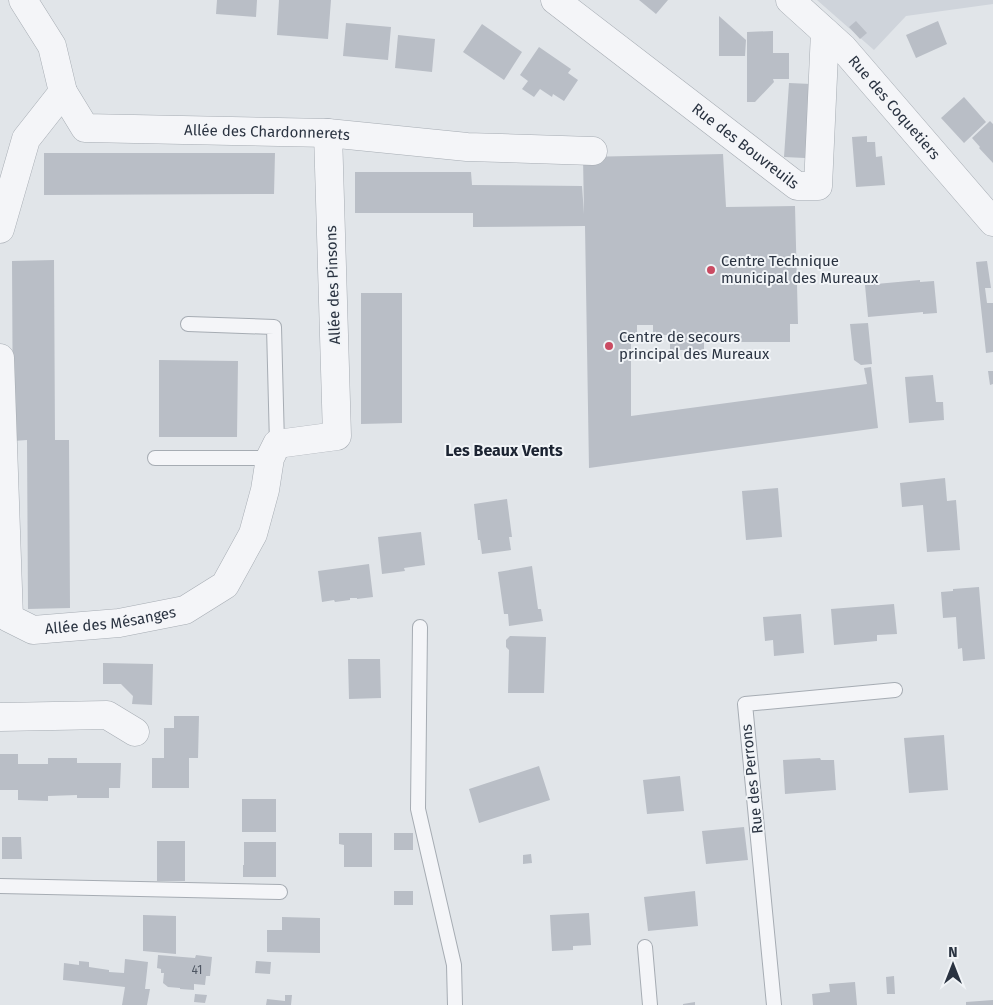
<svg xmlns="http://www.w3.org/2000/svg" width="993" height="1005" font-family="'Fira Sans',sans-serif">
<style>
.built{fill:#cfd4db}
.building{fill:#b9bec6}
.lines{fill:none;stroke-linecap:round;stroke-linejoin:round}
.lane-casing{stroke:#a6acb3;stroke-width:16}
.street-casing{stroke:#a6acb3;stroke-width:29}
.lane{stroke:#f4f5f8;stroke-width:14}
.street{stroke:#f4f5f8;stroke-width:28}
.poi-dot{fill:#ca4b62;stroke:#f1f4f7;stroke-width:2}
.labels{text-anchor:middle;stroke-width:4;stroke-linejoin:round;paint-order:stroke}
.number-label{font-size:12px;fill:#4e5662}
.street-label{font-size:15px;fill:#2a3341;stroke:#f1f4f7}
.poi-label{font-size:15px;fill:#2a3341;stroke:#f1f4f7;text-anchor:start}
.neighbourhood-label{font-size:16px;font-weight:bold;fill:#1c2432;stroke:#f1f4f7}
</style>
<rect width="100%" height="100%" fill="#e1e5e9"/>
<path class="built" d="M817 0H993V4L906 16 874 50Z"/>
<path class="building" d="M217 0H257L256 17 216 14Z
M279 0H331L328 39 277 35Z
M639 0H668L656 14Z
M719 16 746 40 745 56H719Z
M856 21 867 33 860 39 849 27Z
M938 21 947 44 916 58 906 35Z
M346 23 391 27 388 60 343 56Z
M482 24 522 52 504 80 463 52Z
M773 31V53H789V79H773L774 82 755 102H747V32Z
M398 35 435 39 432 72 395 68Z
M539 47 571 69 568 73 578 80 564 101 553 94 552 97 540 89 534 97 522 89 528 81 520 75Z
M789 83 811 84 805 158 784 157Z
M964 97 986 122 964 143 941 118Z
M990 121 993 124V163L979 148 980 147 972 138Z
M867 136V142H875L876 157 882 156 885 185 856 187 852 137Z
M44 153H275L274 194 44 195Z
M723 154 726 207 795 206 798 324H790V342H704V350H670V335H653V325H637V335H631V416L867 384 864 368 871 367 878 428 589 468 585 226 473 227V213H355V172H471L472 185 582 186 584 214 583 157Z
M54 260 55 440H69L70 608 28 609 27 440 13 441 12 261Z
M987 261 991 288H985L987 303H993V352L986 353 976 262Z
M920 280V282L934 281 937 313 923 314V312L868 317 865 285Z
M361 293H402V423L361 424Z
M868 323 872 364 861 365 854 360 850 324Z
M159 360 238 361 237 437H159Z
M988 371H993V384L990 385Z
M933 375 936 402H943L944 420 909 423 905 377Z
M945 478 947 501 956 500 960 550 927 552 923 505 902 507 900 483Z
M778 488 782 537 746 540 742 491Z
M507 499 512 537H509L511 550 482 554 480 540H478L474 504Z
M421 532 425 565 404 568 405 571 382 574 378 537Z
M369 564 373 597 357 599V598H350V600L335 602 334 600 322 602 318 571Z
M532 566 538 609H541L543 621 509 626 508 614H504L498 572Z
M979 587 985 659 963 661 962 648 958 649 956 617 943 618 941 592 953 591V589Z
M894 604 897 634 877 635V641L834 645 831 609Z
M801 614 804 653 774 656 773 640 765 641 763 617Z
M510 636 546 637 544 693H508L509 650 506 647V640Z
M348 659H380L381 698 349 699Z
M103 663 153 664 152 705 132 704 133 696 121 684H103Z
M174 716H199L198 758H189V788H152V758H164V728H174Z
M944 735 948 790 909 793 904 738Z
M0 754H18V764H48V758H77V763H121L120 788H109V798H77V795L48 796V801L18 800V790H0Z
M820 758 821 760H834L836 790 785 794 783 760Z
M539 766 550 800 479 823 469 789Z
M680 776 684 811 647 814 643 780Z
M242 799H276V832H242Z
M744 827 748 860 706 864 702 831Z
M339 833H372V867H344V845L339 844Z
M394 833H413V850H394Z
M2 837H21L22 859H2Z
M157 841H185V881H157Z
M244 842H276V877H243V865H244Z
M531 854 532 863 523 864V855Z
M394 891H413V905H394Z
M695 891 698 926 648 931 644 897Z
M589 913 591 945 573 946V950L552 951 550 915Z
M143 915 176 916V954L143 951Z
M282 917 320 918V953L267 952V930H282Z
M158 955 195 958 196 955 212 957 210 976H206L205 985 194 984V990L180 989V988L168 987 163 983 164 973H161V969L157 968Z
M125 959 148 962 145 989H150L147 1005H122L125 987 63 980 64 963 79 965V961L89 962V967L109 970V972L124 973Z
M256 961 271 962 270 974 255 973Z
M894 976 895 994H887L886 977Z
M855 982 857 1005H813L812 994 830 992 829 984Z
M195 994 207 995 205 1003 194 1002Z
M285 995H292L291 1005H266L267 999 285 1001Z
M993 1000V1005H966V1002Z
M695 1002V1005H683V1004Z"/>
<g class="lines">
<g class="lane-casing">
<path id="lane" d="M188 324 274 327 277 444
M155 458H270
M420 627 418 809 454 965 455 1005
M0 886 280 892
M645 947 650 1005
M774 1005 745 704 895 690"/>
</g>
<g class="street-casing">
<g id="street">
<path id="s1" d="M23 0 52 46 63 92 85 128 328 133 467 147 593 151"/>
<path id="s2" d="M555 0 797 186H818L825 32"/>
<path id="s3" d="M790 0 843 48 993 222"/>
<path d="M0 229 26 139 63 92"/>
<path id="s4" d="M0 358 9 618 33 630 119 623 185 610 225 585 253 534 265 490 270 458 277 444 337 436 328 133"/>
<path d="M0 717 107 715 135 732"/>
</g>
</g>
<use href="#lane" class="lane"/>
<use href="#street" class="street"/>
</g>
<g class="poi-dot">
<circle cx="711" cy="270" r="5"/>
<circle cx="609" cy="346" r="5"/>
</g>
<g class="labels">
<g class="number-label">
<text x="197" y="974">41</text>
</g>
<g class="street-label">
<text dy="5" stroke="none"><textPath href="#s3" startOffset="150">Rue des Coquetiers</textPath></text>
<text dy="5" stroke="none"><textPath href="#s1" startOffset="326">Allée des Chardonnerets</textPath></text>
<text dy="5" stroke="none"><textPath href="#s2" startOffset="240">Rue des Bouvreuils</textPath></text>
<text transform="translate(333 285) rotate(-92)" y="5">Allée des Pinsons</text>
<text dy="5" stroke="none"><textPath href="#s4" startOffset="365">Allée des Mésanges</textPath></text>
<text transform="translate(752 779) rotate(-96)" y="5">Rue des Perrons</text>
</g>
<g class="poi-label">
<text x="721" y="266">Centre Technique<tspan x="721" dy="17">municipal des Mureaux</tspan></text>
<text x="619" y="342">Centre de secours<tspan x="619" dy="17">principal des Mureaux</tspan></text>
</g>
<g class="neighbourhood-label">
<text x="504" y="456">Les Beaux Vents</text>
</g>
</g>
<g transform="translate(953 965)" stroke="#f1f4f7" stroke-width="4" paint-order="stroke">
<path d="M0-4L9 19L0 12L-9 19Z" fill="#2a3341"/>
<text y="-8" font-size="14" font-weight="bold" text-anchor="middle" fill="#2a3341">N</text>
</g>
</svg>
